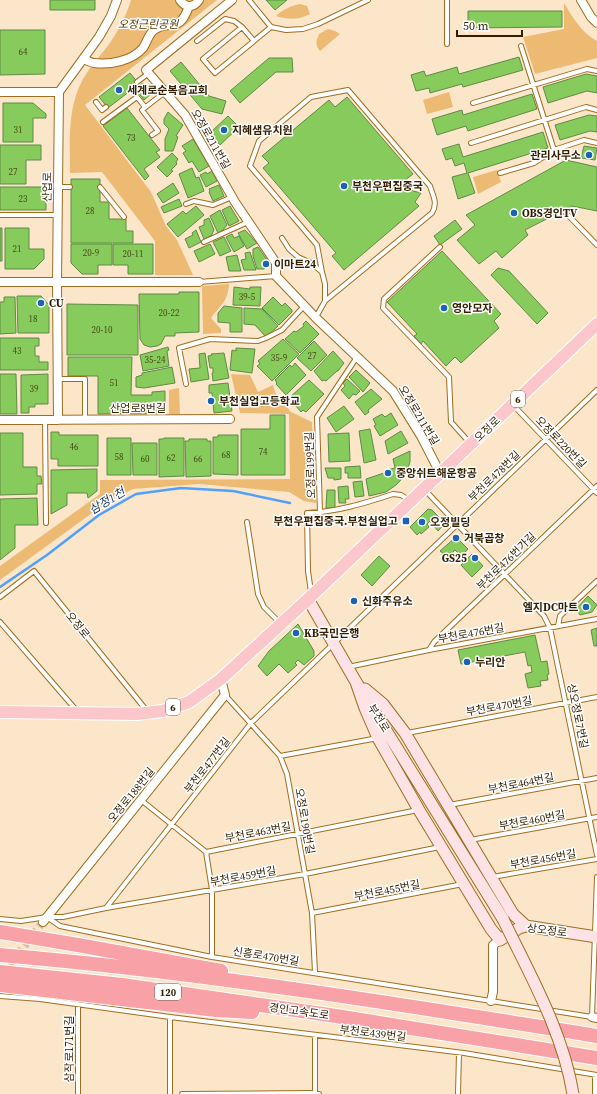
<svg xmlns="http://www.w3.org/2000/svg" width="597" height="1094" font-family="'Source Serif 4','Noto Sans KR',serif">
<style>
.green{fill:#edba73}
.lines{fill:none;stroke-linecap:round;stroke-linejoin:round}
.stream{stroke:#52a0fe;stroke-width:2.5}
.building{fill:#88cb5d;stroke:#5f8a45}
.street-tunnel{stroke:#d3bea2;stroke-width:8;stroke-dasharray:8 4;stroke-linecap:butt}
.lane-casing{stroke:#9e6e20;stroke-width:6}
.street-casing{stroke:#9e6e20;stroke-width:10}
.secondary-casing{stroke:#9e6e20;stroke-width:13}
.primary-casing{stroke:#fff;stroke-width:14}
.highway-casing{stroke:#fff;stroke-width:16}
.lane{stroke:#fff;stroke-width:4}
.street{stroke:#fff;stroke-width:8}
.secondary{stroke:#fde3e5;stroke-width:11}
.primary{stroke:#fbc7cb;stroke-width:12}
.highway{stroke:#f8a2a8;stroke-width:14}
.secondary-bridge-casing{stroke:#9e6e20;stroke-width:13;stroke-linecap:butt}
.secondary-bridge{stroke:#fde3e5;stroke-width:11}
.poi-dot{fill:#1b62b2;stroke:#fff;stroke-width:1.5}
.labels{text-anchor:middle;stroke-width:3;stroke-linejoin:round;paint-order:stroke}
.number-label{font-size:9px;fill:#484a17}
.shield{fill:#fff;stroke:#70624c;stroke-width:1}
.shield-label{font-size:10px;font-weight:bold;fill:#331f00}
.park-label{font-size:11px;font-style:italic;fill:#543600;stroke:#fff}
.poi-label{font-size:11px;font-weight:bold;fill:#331f00;stroke:#fff;text-anchor:start}
.street-label{font-size:11px;fill:#331f00;stroke:#fff}
.water-label{font-size:12px;font-style:italic;fill:#17355b;stroke:#fff}
</style>
<rect width="100%" height="100%" fill="#fbe6ca"/>
<path class="green" d="M131 0H217L85 105 151 192 166 226 177 240 193 275H155V241L102 172 70 173C70 141 67 108 83 79 90 67 99 57 107 47 117 33 126 17 131 0Z
M564 3C573 18 581 32 597 41V58L535 74 523 37 564 29Z
M300 4 307 6 310 14C298 20 289 20 276 16 283 9 291 6 300 4Z
M328 29 335 31 340 34 320 51C315 45 316 41 319 34Z
M449 92 453 107 427 114 423 100Z
M497 170 501 182 478 194 473 177Z
M229 284C228 302 221 304 211 318L221 329V333L203 334 202 286Z
M231 374 250 375 258 392 273 385 275 392 291 412 312 422 316 503 304 501 289 492 199 484 133 489 110 500 0 580V566L100 494V480L290 479 289 414 240 413Z
M179 388 180 414H169V390Z"/>
<g class="lines">
<path class="stream" d="M0 587 47 555 99 515 136 494 181 488 233 491 290 503"/>
</g>
<path class="building" d="M50 0H95V10H50Z
M266 0H287L275 10Z
M468 11H562V27L468 28Z
M0 30H45V74L0 75Z
M519 57 523 70 463 87 462 84 430 93 429 88 416 91 411 75 424 71 426 76 457 67 459 74Z
M269 58H292L293 72H276L240 103 230 91Z
M181 62 209 96 226 101 222 114 202 109 170 71Z
M130 73 139 84 108 108 99 97Z
M586 74 597 76V93L587 91 548 103 543 87Z
M143 83 151 94 144 100 135 88Z
M532 94 537 109 468 131 466 126 437 135 432 119 462 110 463 115Z
M347 97 413 174 404 181 413 191 421 193 415 202 419 206 344 270 332 256 336 253 263 168 269 163 262 156 329 100 335 107Z
M3 103H33L46 114V118H33V142H3Z
M127 108 160 150 156 152 160 157 144 169 149 176 145 180 103 126Z
M168 112 183 125 176 136 178 137 173 151H165V139L169 129 164 124V119Z
M589 115 597 116V132L590 131 560 140 555 125Z
M228 116 239 127 220 145 210 133Z
M543 132 548 148 468 173 475 193 458 199 452 177 467 173 464 163 455 166 452 158 446 160 442 149 459 144 463 157Z
M193 139 209 166 199 172 192 161 189 163 183 153 186 151 182 146Z
M0 145H41V160H26V184H0Z
M584 146 597 148 595 160 581 158Z
M172 153 178 159 176 162 177 164 171 170 173 171 167 177 157 167Z
M566 160 597 167V211L572 206 525 230 528 235 502 258 496 251 479 264 457 240 475 225 466 215Z
M192 168 196 178 199 177 204 191 188 198 179 174Z
M212 171 217 181 206 187 200 175 206 172 207 174Z
M71 179H100V202H109V219H126V231H133V243H71Z
M173 183 179 193 163 203 157 194Z
M219 185 224 196 213 201 209 192 210 191 209 189Z
M0 187H46V210H0Z
M179 199 182 206 164 213 161 207Z
M196 206 204 215 178 237 167 224 183 211 186 214Z
M230 206 239 221 229 226 222 210Z
M220 210 227 225 223 230 218 233 210 216Z
M209 218 214 230 211 236 204 239 199 227 204 225V220Z
M455 220 462 229 440 245 434 236Z
M0 228H2V261H0Z
M5 228H29V249H44V259L34 269H5Z
M196 230 201 242 189 248 185 239 193 235 192 233Z
M245 230 257 243 247 249 238 233Z
M232 234 234 238 239 236 244 246 234 252 226 237Z
M224 237 231 251 220 256 213 242Z
M71 244H112V265H98V274H82L71 263Z
M113 244H153V274H128V265H113Z
M210 244 215 254 199 262 194 251Z
M258 247 270 264 264 269H257L253 256V249Z
M442 251 501 314 494 321 499 328 461 363 455 357 446 366 423 341 421 344 414 336 417 334 387 302Z
M250 252 256 270H244L241 260 246 259 245 253Z
M237 255 241 271H229L226 257Z
M498 268 509 271 548 313 537 324 491 275Z
M234 287 250 289V287H261L260 306 233 305Z
M179 292H199V332L175 333V336H165L161 344 157 346 150 347 144 345 140 339 139 294H179Z
M17 296H41L49 305V333H18Z
M4 297H15L16 333 0 334V302H4Z
M273 297 282 306 285 303 292 310V312L279 325 262 308Z
M67 304 138 305V355H67Z
M224 306 242 308V332H230V323L218 322V313Z
M244 308 262 309 278 326 266 337 255 325 244 324Z
M306 321 319 334 300 353 285 339 294 331 296 332 304 326 303 324Z
M0 338H39V346H35V356H39V362H48V370H0Z
M283 339 299 354 272 381 257 366 260 364 258 361Z
M314 341 327 355 311 371 297 358Z
M168 347 169 350 167 351 169 366 143 371 140 355Z
M236 348 255 349 252 373 230 370 232 350 236 351Z
M333 351 344 363 338 371H337L326 381 324 380 322 381 314 371Z
M205 353 209 379 191 382 189 369 200 368 199 354Z
M224 353 229 378 213 381 212 373H213V368H210L208 356 212 355 211 354Z
M68 357H132L131 395H152V392L165 391V413L98 414V376H68Z
M295 363 306 375 286 395 276 384 277 383 275 380 290 365 292 367Z
M172 367 175 383 144 388 136 387V377L142 375V373Z
M356 370 370 383 363 392 349 377Z
M0 374H16L17 414H0Z
M48 374V404H35V407H29V413H21V375Z
M347 379 360 391 356 395 353 394 349 399 341 390 345 386 343 383Z
M309 380 324 394 306 412 303 410 301 412 289 398Z
M228 383 232 411 214 413 212 393H209V385Z
M371 389 382 399 368 410 369 412 365 415 355 402Z
M344 406 354 419 336 432 327 418Z
M391 413 398 425 380 436 374 426 376 425 373 419 382 414 385 417Z
M270 415H285V475H241V429H270Z
M370 429 376 460 364 463 359 431Z
M401 431 408 443 388 454 385 441Z
M51 432H59V435H98V466H58V459H51Z
M0 433H23V467H37V476H41L42 484H37V494L0 495Z
M349 433 350 461 329 462 328 434Z
M218 435H238V475L213 474V437H218Z
M107 438H131V475H107Z
M164 438H184V476L159 477V439H163Z
M189 439H207V441H211V476L186 477 185 441H189Z
M132 443H157V475H133Z
M410 451V462L408 468 400 481 396 485 386 492 369 496 366 479 387 472V470L395 468 393 459Z
M360 466 361 478H348V473H345V467Z
M325 468H341V479L334 480V478H328Z
M97 469V491L88 498 87 493H67V505L51 514V470Z
M362 481 364 496 355 497 353 482Z
M348 486 349 499H345L346 503H339L338 487Z
M327 490H335V508H326Z
M37 498 38 525H15V548L0 560V499Z
M428 509 432 510 445 523 438 531 430 521 427 524 429 527 421 534 420 532 417 535 410 527Z
M456 537 468 549 461 556 455 550 448 557 440 551Z
M472 554 483 566 472 577 461 565Z
M379 556 390 566 372 586 361 575Z
M588 596 597 605 592 612 580 615 576 609Z
M298 624 314 651V656L304 665 298 660 295 663 297 665 288 673 279 664 267 676 258 666 269 651Z
M597 628V646H594L591 630Z
M535 635 541 662 547 661 549 674 547 675 548 680 540 681 541 686 528 688 525 674 532 672 531 665 528 666 525 652 461 664 458 650Z"/>
<g class="lines">
<path class="street-tunnel" d="M2 974 43 922"/>
<g class="lane-casing">
<path id="lane" d="M249 0 271 27 286 30 303 29 318 24 368 0
M447 0V44
M197 41 225 19 234 21 242 27
M254 41 242 27 203 59 215 73 271 27
M521 46 554 150 584 140 597 143
M137 82 149 73
M96 102 102 110 106 107
M473 103 587 69 597 71
M103 122 137 97 145 107
M152 135 158 131 142 110 165 92
M471 143 586 107 597 110
M500 173 534 163 554 150
M58 187H70
M100 187 124 217
M186 204 194 201 213 205 232 197
M565 212 597 245
M0 215H57
M282 238 289 249 298 257 311 263 322 272
M204 242 248 222
M440 247 384 299 383 308 449 377 451 422 469 442
M199 282 276 276
M316 317 325 301 432 213C438 203 433 196 430 186L348 90 311 97 259 141 250 166 317 245 322 272 325 284V301
M58 379H85V420
M186 384 179 348 210 339 258 341 266 338 282 330 304 306
M514 406 597 493
M45 420 46 523
M424 489 544 616 550 628 597 855
M320 513 317 417 357 357
M247 522 258 594 264 607 280 623
M311 592 308 571 307 513C337 512 365 503 393 494L401 495 409 500
M0 597 34 571 147 711
M0 622 77 711
M558 626 560 616 597 581
M429 650 434 642 597 486
M348 667 429 650 597 619
M225 695 280 756 287 774 312 913 315 972
M407 733 597 697
M280 756 378 738
M141 800 206 852 418 810
M449 805 597 778
M470 840 597 817
M206 852 212 890V957
M492 877 597 859
M106 908 251 723 597 390
M312 913 463 884
M47 917 60 926 212 957 592 1017 597 877
M0 919 21 921 47 917H63L106 908 305 874 440 847
M0 996 40 999 170 1017 464 1053 597 1075
M78 1004V1094
M170 1017V1094
M595 1075V1094
M182 1094 310 1093 319 1094
M315 1094V1035
M458 1094 459 1053"/>
</g>
<g class="street-casing">
<path id="street" d="M180 0C185 8 194 8 199 0
M232 0 146 70 185 115 235 202 276 263V276L316 318 393 391 421 436 440 473
M581 0 591 17 597 23
M83 59C87 60 91 63 94 63 110 65 132 61 143 48 147 42 148 35 154 30 171 18 179 35 189 6
M0 92H59
M0 282H199
M0 420 230 419
M58 420 57 282 59 92 99 37 111 16 117 0
M43 922 225 695 221 679
M491 1001 493 992V945L500 940
M592 1017 597 1018"/>
</g>
<g class="secondary-casing">
<path id="secondary" d="M308 599 356 682 503 919
M356 682 365 708 378 738 419 810 491 929 500 940 519 928 526 926 597 937
M365 689 383 704 405 733 513 914 526 926"/>
</g>
<g class="primary-casing">
<path id="primary" d="M0 712 136 714 163 711 189 702 221 679 308 599 597 324"/>
</g>
<g class="highway-casing">
<path id="highway" d="M0 932 78 945 221 971
M0 955C200 972 399 1004 597 1036
M0 972 122 985 336 1016 597 1058
M0 985 216 1010 252 1012"/>
</g>
<use href="#lane" class="lane"/>
<use href="#street" class="street"/>
<use href="#secondary" class="secondary"/>
<use href="#primary" class="primary"/>
<use href="#highway" class="highway"/>
<g class="secondary-bridge-casing">
<path id="secondary-bridge" d="M503 919C530 975 563 1032 573 1094"/>
</g>
<use href="#secondary-bridge" class="secondary-bridge"/>
</g>
<g class="poi-dot">
<circle cx="119" cy="90" r="4"/>
<circle cx="224" cy="130" r="4"/>
<circle cx="589" cy="155" r="4"/>
<circle cx="344" cy="186" r="4"/>
<circle cx="514" cy="213" r="4"/>
<circle cx="266" cy="264" r="4"/>
<circle cx="41" cy="303" r="4"/>
<circle cx="444" cy="308" r="4"/>
<circle cx="211" cy="401" r="4"/>
<circle cx="388" cy="473" r="4"/>
<rect x="402" y="517" width="8" height="8" rx="2"/>
<circle cx="422" cy="522" r="4"/>
<circle cx="456" cy="538" r="4"/>
<circle cx="475" cy="558" r="4"/>
<circle cx="354" cy="601" r="4"/>
<circle cx="586" cy="607" r="4"/>
<circle cx="296" cy="633" r="4"/>
<circle cx="467" cy="662" r="4"/>
</g>
<g class="labels">
<g class="number-label">
<text x="23" y="55">64</text>
<text x="18" y="133">31</text>
<text x="131" y="141">73</text>
<text x="13" y="175">27</text>
<text x="23" y="202">23</text>
<text x="90" y="214">28</text>
<text x="17" y="252">21</text>
<text x="91" y="256">20-9</text>
<text x="133" y="257">20-11</text>
<text x="247" y="300">39-5</text>
<text x="169" y="316">20-22</text>
<text x="33" y="322">18</text>
<text x="102" y="333">20-10</text>
<text x="17" y="354">43</text>
<text x="312" y="359">27</text>
<text x="279" y="361">35-9</text>
<text x="155" y="363">35-24</text>
<text x="114" y="386">51</text>
<text x="34" y="392">39</text>
<text x="74" y="450">46</text>
<text x="263" y="455">74</text>
<text x="226" y="458">68</text>
<text x="119" y="460">58</text>
<text x="171" y="461">62</text>
<text x="145" y="462">60</text>
<text x="198" y="462">66</text>
</g>
<g class="shield">
<rect x="511" y="391" width="14" height="16" rx="3"/>
<rect x="166" y="699" width="14" height="16" rx="3"/>
<rect x="155" y="984" width="26" height="16" rx="3"/>
</g>
<g class="shield-label">
<text x="518" y="403">6</text>
<text x="173" y="711">6</text>
<text x="168" y="996">120</text>
</g>
<g class="park-label">
<text x="148" y="28">오정근린공원</text>
</g>
<g class="poi-label">
<text x="127" y="94">세계로순복음교회</text>
<text x="232" y="134">지혜샘유치원</text>
<text x="581" y="159" text-anchor="end">관리사무소</text>
<text x="352" y="190">부천우편집중국</text>
<text x="522" y="217">OBS경인TV</text>
<text x="274" y="268">이마트24</text>
<text x="49" y="307">CU</text>
<text x="452" y="312">영안모자</text>
<text x="219" y="405">부천실업고등학교</text>
<text x="396" y="477">중앙쉬트해운항공</text>
<text x="398" y="525" text-anchor="end">부천우편집중국.부천실업고</text>
<text x="430" y="526">오정빌딩</text>
<text x="464" y="542">거북곱창</text>
<text x="467" y="562" text-anchor="end">GS25</text>
<text x="362" y="605">신화주유소</text>
<text x="578" y="611" text-anchor="end">엘지DC마트</text>
<text x="304" y="637">KB국민은행</text>
<text x="475" y="666">누리안</text>
</g>
<g class="street-label">
<text transform="translate(211 139) rotate(60)" y="4">오정로211번길</text>
<text transform="translate(47 187) rotate(-89)" y="4">산업로</text>
<text x="138" y="412">산업로8번길</text>
<text transform="translate(419 415) rotate(59)" y="4">오정로211번길</text>
<text transform="translate(487 429) rotate(-44)" y="4">오정로</text>
<text transform="translate(561 442) rotate(46)" y="4">오정로220번길</text>
<text transform="translate(310 465) rotate(-92)" y="4">오정로199번길</text>
<text transform="translate(494 476) rotate(-44)" y="4">부천로478번길</text>
<text transform="translate(506 561) rotate(-44)" y="4">부천로476번가길</text>
<text transform="translate(78 625) rotate(51)" y="4">오정로</text>
<text transform="translate(471 633) rotate(-10)" y="4">부천로476번길</text>
<text transform="translate(499 706) rotate(-10)" y="4">부천로470번길</text>
<text transform="translate(578 716) rotate(78)" y="4">상오정로7번길</text>
<text transform="translate(379 718) rotate(58)" y="4">부천로</text>
<text transform="translate(207 765) rotate(-52)" y="4">부천로477번길</text>
<text transform="translate(521 783) rotate(-11)" y="4">부천로464번길</text>
<text transform="translate(131 795) rotate(-51)" y="4">오정로188번길</text>
<text transform="translate(532 820) rotate(-10)" y="4">부천로460번길</text>
<text transform="translate(305 821) rotate(80)" y="4">오정로190번길</text>
<text transform="translate(258 832) rotate(-11)" y="4">부천로463번길</text>
<text transform="translate(543 859) rotate(-10)" y="4">부천로456번길</text>
<text transform="translate(243 876) rotate(-10)" y="4">부천로459번길</text>
<text transform="translate(387 890) rotate(-11)" y="4">부천로455번길</text>
<text transform="translate(547 930) rotate(7)" y="4">상오정로</text>
<text transform="translate(266 956) rotate(9)" y="4">신흥로470번길</text>
<text transform="translate(299 1011) rotate(8)" y="4">경인고속도로</text>
<text transform="translate(373 1033) rotate(7)" y="4">부천로439번길</text>
<text transform="translate(69 1049) rotate(-90)" y="4">삼작로171번길</text>
</g>
<g class="water-label">
<text transform="translate(107 501) rotate(-31)" y="4">삼정1천</text>
</g>
</g>
<path d="M457 30v6h65v-6" fill="none" stroke="#331f00" stroke-width="2"/>
<text x="463" y="30" font-size="12" fill="#331f00" stroke="#ffffff" stroke-width="3" paint-order="stroke">50 m</text>
</svg>
